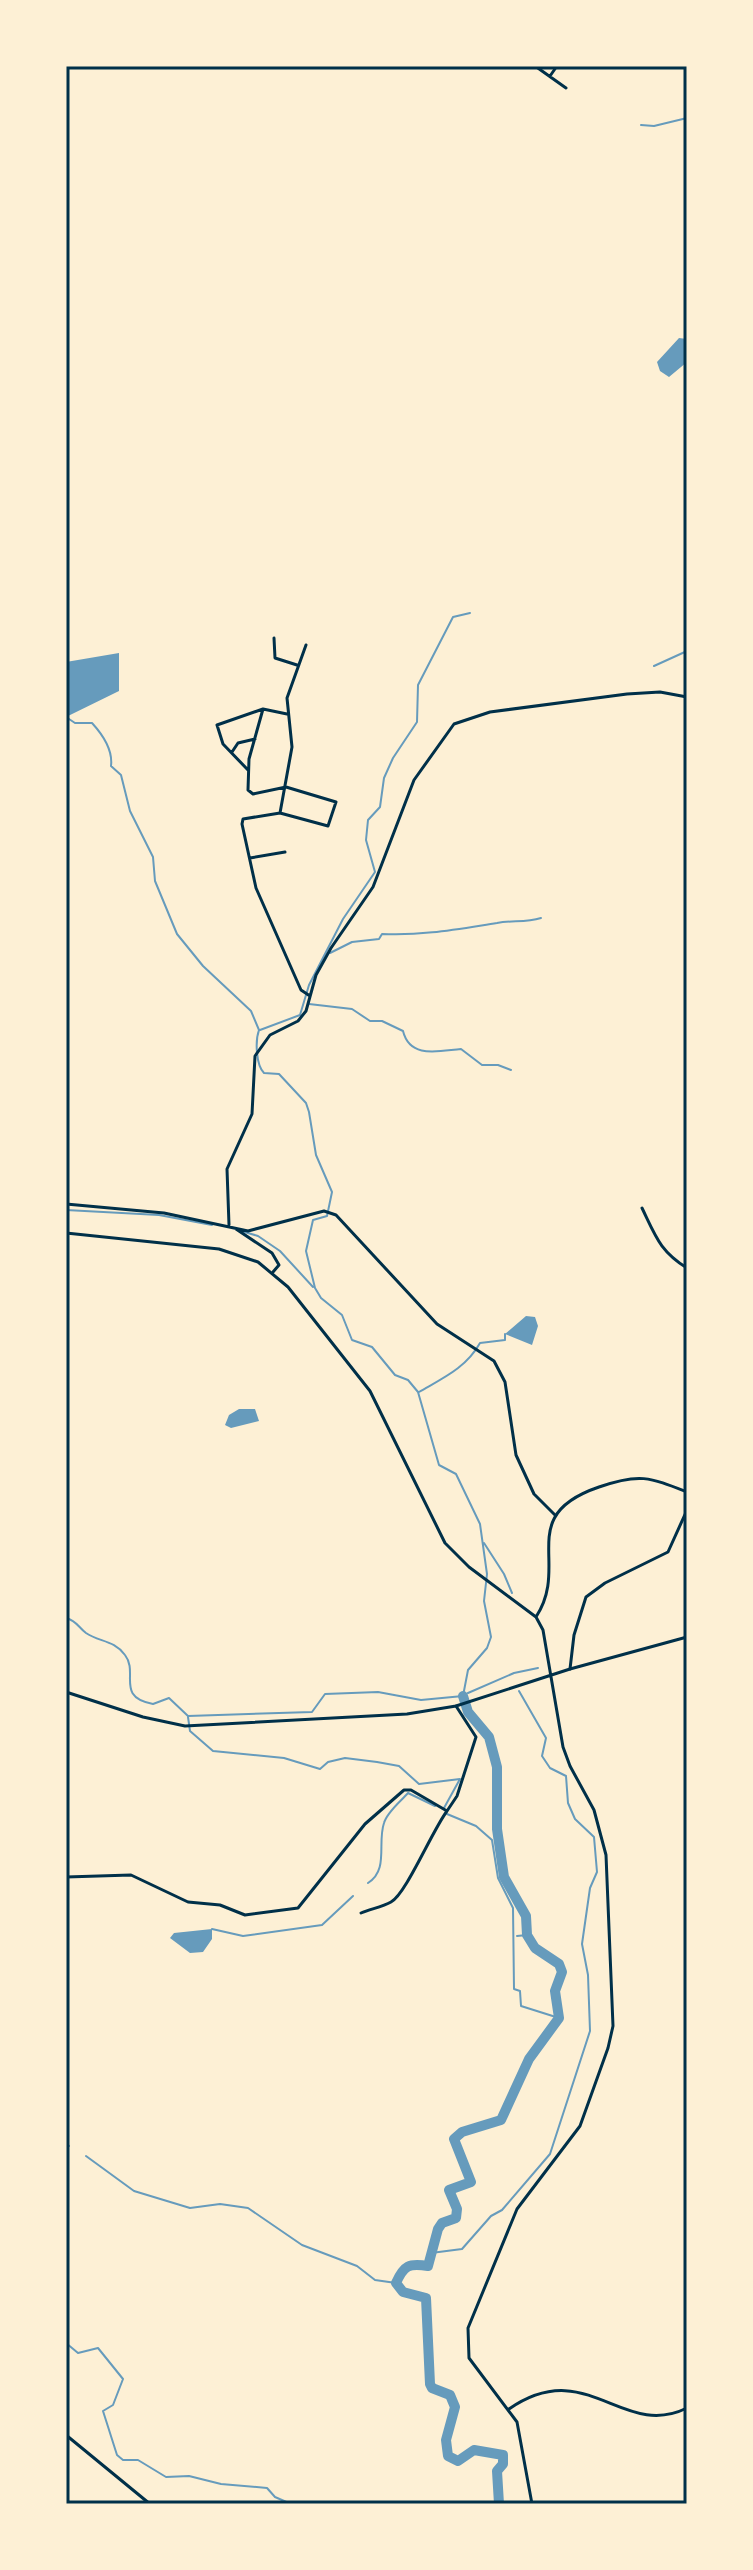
<svg xmlns="http://www.w3.org/2000/svg" width="753" height="2570" font-family="'IBM Plex Sans',sans-serif">
<style>
.water{fill:#669bbc}
.lines{fill:none;stroke-linecap:round;stroke-linejoin:round}
.stream{stroke:#669bbc;stroke-width:2}
.river{stroke:#669bbc;stroke-width:10}
.minor{stroke:#003049;stroke-width:3}
.tertiary{stroke:#003049;stroke-width:3}
.neatline{fill:none;stroke:#003049;stroke-width:3}
</style>
<rect width="100%" height="100%" fill="#fdf0d5"/>
<path class="water" d="M679 338 687 339V362L669 377 660 371 657 362Z
M119 653V691L66 717V662Z
M526 1316 535 1317 538 1326 532 1345 505 1334Z
M239 1409H255L259 1421 231 1428 225 1425 229 1415Z
M212 1929V1939L203 1952 190 1953 170 1938 174 1933Z"/>
<g class="lines">
<path class="stream" d="M641 125 654 126 687 118
M654 666 687 651
M66 717 75 723H92C103 735 113 750 111 766L121 775 130 811 153 857 155 881 177 934 203 966 251 1011 259 1030C255 1041 256 1065 264 1073L279 1074 306 1103 309 1112 316 1155 332 1192 327 1216 313 1220 306 1251 315 1288 321 1298 342 1315 352 1340 372 1347 395 1375 408 1380 418 1392 439 1465 456 1474 480 1524 487 1574 484 1601 491 1637 487 1648 468 1670 463 1696 421 1700 378 1692 325 1694 312 1712 188 1716 169 1698 153 1704C115 1697 139 1673 125 1655 114 1640 99 1642 86 1633 78 1627 77 1621 66 1618
M330 953 352 942 379 939 382 934C422 936 458 929 497 923 513 920 525 923 541 918
M309 1004 352 1009 370 1021H382L403 1031C410 1059 438 1051 461 1049L482 1065H498L511 1070
M260 1030 300 1015 309 985 343 919 375 872 366 840 368 820 380 807 384 778 393 758 417 722 418 685 453 617 470 613
M66 1210 159 1215 212 1225
M241 1231 258 1236 280 1251 313 1287
M419 1392C443 1378 466 1368 480 1343L505 1340V1334
M484 1543 504 1574 512 1593
M468 1693 514 1673 538 1668
M188 1717 190 1731 213 1751 284 1758 320 1769 328 1762 345 1758 377 1762 399 1766 419 1784 460 1779 444 1808
M447 1814 476 1826 492 1840 498 1878 513 1908 514 1989 520 1991 521 2006 559 2018
M368 1883C389 1870 377 1843 384 1823 387 1812 401 1801 408 1793L435 1806
M212 1929 243 1936 322 1925 353 1896
M517 1936 527 1935
M66 2143 69 2146
M86 2156 134 2191 190 2208 220 2204 248 2208 302 2245 357 2266 375 2280 396 2283
M431 2253 462 2249 491 2216 502 2210 550 2154 590 2031 588 1975 582 1944 590 1888 597 1872 594 1837 575 1819 568 1803 566 1776 550 1768 542 1756 546 1738 519 1691
M66 2343 78 2353 98 2348 123 2379 113 2405 103 2411 117 2455 123 2460H138L166 2477 189 2476 221 2484 267 2488 275 2497 291 2504"/>
<path class="river" d="M463 1696 468 1712 489 1737 497 1767V1829L504 1877 526 1916 527 1935 535 1948 559 1964 562 1972 555 1991 559 2018 529 2059 501 2120 462 2132 454 2139 471 2182 449 2190 457 2209 456 2218 442 2223 438 2229 428 2266C409 2263 404 2265 396 2283L403 2292 426 2298 430 2384 432 2388 450 2395 455 2407 446 2440 448 2456 458 2461 474 2450 503 2455V2464L497 2471 499 2504"/>
<path class="minor" d="M535 66 566 88
M550 76 557 66
M274 638 275 658 297 665
M287 714 263 709 249 759 248 790 253 794 286 787 336 802 328 826 280 813 243 819 242 824 256 888 301 990 310 996
M232 752 238 743 255 739
M248 770 223 744 217 725 263 709
M280 813 292 747 287 698 306 645
M250 858 285 852
M66 1204 164 1213 248 1231 324 1211 336 1215 437 1324 494 1361 505 1382 516 1455 534 1494 555 1515
M642 1208C656 1237 660 1251 687 1268
M229 1225 227 1169 252 1114 255 1056 270 1035 298 1021 306 1011 316 975 331 948 373 887 414 780 454 724 490 712 627 694 660 692 687 697
M236 1229 272 1253 279 1265 273 1272
M570 1669 574 1635 586 1597 605 1583 668 1552 687 1510
M66 1877 131 1875 188 1902 220 1905 245 1915 298 1908 365 1824 404 1790H411L447 1811 457 1796 476 1737 456 1706
M361 1913C370 1909 382 1907 391 1902 406 1894 432 1831 447 1811
M509 2409C587 2355 622 2440 687 2408
M66 2435 150 2504"/>
<path class="tertiary" d="M66 1233 219 1249 258 1262 288 1287 370 1391 445 1543 469 1567 536 1617 543 1630 563 1747 570 1766 594 1810 606 1855 613 2026 608 2048 580 2126 517 2209 468 2328 469 2358 517 2422 532 2504
M536 1617C571 1564 514 1516 599 1487 639 1473 649 1477 687 1492
M66 1692 143 1717 185 1726 407 1714 456 1706 570 1669 687 1637"/>
</g>
<rect width="753" height="2570" fill="none" stroke="#fdf0d5" stroke-width="136"/>
<rect x="68" y="68" width="617" height="2434" class="neatline"/>
</svg>
